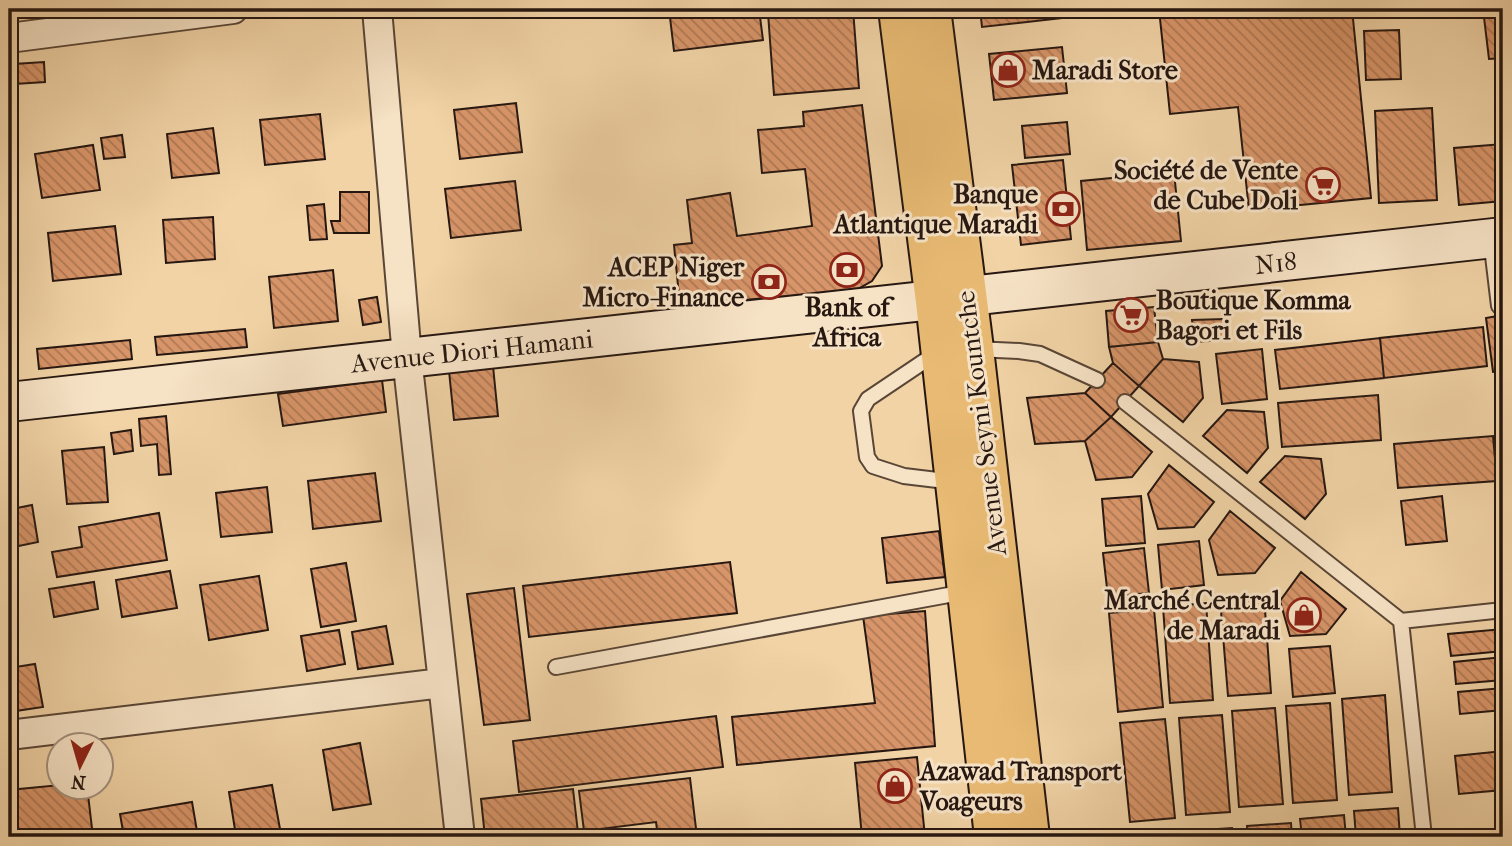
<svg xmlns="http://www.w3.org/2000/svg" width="1512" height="846" font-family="'IM FELL French Canon',serif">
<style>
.building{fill:url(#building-back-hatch);stroke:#261711;stroke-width:2}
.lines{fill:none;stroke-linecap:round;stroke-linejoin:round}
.service-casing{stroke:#594636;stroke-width:18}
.minor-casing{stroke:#594636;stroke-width:32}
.secondary-casing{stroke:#261711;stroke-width:42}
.trunk-casing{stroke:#261711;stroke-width:42}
.service{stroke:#f6e2c5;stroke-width:14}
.minor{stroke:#f6e2c5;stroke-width:28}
.secondary{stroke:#f6e2c5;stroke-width:38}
.trunk{stroke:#e8ba73;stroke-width:38}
.labels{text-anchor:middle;stroke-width:6;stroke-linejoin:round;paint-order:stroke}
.poi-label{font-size:26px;font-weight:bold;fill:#261711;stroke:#f6e2c5;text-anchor:end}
.street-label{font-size:26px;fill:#261711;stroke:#f6e2c5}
</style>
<defs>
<pattern id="building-back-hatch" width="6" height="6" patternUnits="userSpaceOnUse" patternTransform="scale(1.75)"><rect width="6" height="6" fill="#d89569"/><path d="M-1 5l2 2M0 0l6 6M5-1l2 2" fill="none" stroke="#af7955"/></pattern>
</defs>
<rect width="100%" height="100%" fill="#f1d3a6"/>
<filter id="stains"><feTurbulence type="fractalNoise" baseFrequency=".00286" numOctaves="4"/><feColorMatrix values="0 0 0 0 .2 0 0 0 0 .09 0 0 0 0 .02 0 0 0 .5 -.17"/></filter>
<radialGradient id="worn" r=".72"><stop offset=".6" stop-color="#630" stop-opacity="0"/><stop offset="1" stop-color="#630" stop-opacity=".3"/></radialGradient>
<path class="building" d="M669 9H759L763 40 674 51Z
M831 9H853L859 88 774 95 768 13Z
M980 9H1142L982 27Z
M1159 9H1352L1371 198 1249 210 1238 107 1170 114Z
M1483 9H1503V58L1489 59Z
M1399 30 1401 79 1366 80 1364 31Z
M1062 47 1067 93 994 100 989 54Z
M44 62 45 82 15 84 14 64Z
M516 103 522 152 460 159 454 110Z
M862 105 882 266 872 281 856 290 680 306 674 245 692 243 687 200 730 193 737 236 812 226 805 169 762 173 758 130 804 126 803 112Z
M1432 108 1437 200 1379 203 1375 111Z
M320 114 325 159 265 165 260 120Z
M1067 122 1070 154 1025 158 1022 126Z
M213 128 219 173 172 178 167 134Z
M122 135 125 157 104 159 101 138Z
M1503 144V201L1459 205 1454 148Z
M93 145 100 190 42 198 35 154Z
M1063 160 1071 239 1021 245 1012 165Z
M1174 172 1181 241 1087 250 1081 181Z
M515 181 521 230 451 238 445 189Z
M340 192H369V233H334L331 221H340Z
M324 204 327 239 310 240 307 206Z
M213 217 215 259 166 263 163 220Z
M115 226 121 274 53 281 48 233Z
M333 270 338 321 274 328 269 277Z
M377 297 381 322 363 325 359 300Z
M1154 307 1158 342 1109 347 1106 311Z
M1503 315V371L1493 372 1486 318Z
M1224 319 1225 340 1194 342 1192 320Z
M1483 327 1487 366 1384 378 1380 338Z
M245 329 247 347 157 355 155 337Z
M1380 338 1384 378 1280 389 1275 350Z
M130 340 132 359 39 369 37 349Z
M1158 342 1163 359 1139 386 1113 363 1109 347Z
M1262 349 1267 399 1222 404 1216 354Z
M1163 359 1199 362 1203 398 1183 422 1139 386Z
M1113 363 1139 386 1111 417 1085 393Z
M493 366 498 416 454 420 449 371Z
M382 380 386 412 283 426 278 394Z
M1085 393 1111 417 1085 441 1035 444 1027 398Z
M1378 395 1381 440 1282 447 1278 403Z
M1227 410 1264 412 1268 448 1247 473 1203 436Z
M166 416 171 474 159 475 157 444 141 446 139 419Z
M1111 417 1152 452 1132 477 1096 480 1085 441Z
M131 430 133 451 114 454 111 433Z
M1493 436 1497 481 1398 488 1394 444Z
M104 447 108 502 67 504 62 451Z
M1285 456 1321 459 1326 494 1305 519 1260 482Z
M1169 465 1214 502 1194 527 1158 529 1148 494Z
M375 473 381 521 313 529 308 481Z
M267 487 272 532 221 537 216 493Z
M9 496 12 509 32 505 38 542 9 548Z
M1141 496 1145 543 1106 546 1102 499Z
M1442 496 1447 541 1406 545 1401 501Z
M1230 511 1275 548 1255 573 1218 575 1209 540Z
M159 513 167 560 57 577 52 552 82 547 79 527Z
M939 531 945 577 887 583 882 538Z
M1199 541 1204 585 1162 590 1158 545Z
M1144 548 1149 593 1108 597 1103 553Z
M730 562 737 613 529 637 523 586Z
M346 563 356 621 321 627 311 569Z
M170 571 177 608 122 617 116 580Z
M1301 572 1346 609 1326 634 1290 636 1280 601Z
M259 576 268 630 209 640 200 585Z
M94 582 98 609 54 617 49 589Z
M514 588 530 720 484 725 467 594Z
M1264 596 1271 693 1228 696 1220 599Z
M1206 603 1213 700 1170 703 1163 607Z
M1154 609 1163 707 1118 712 1109 613Z
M925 611 935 746 737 765 732 717 875 703 863 616Z
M386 626 393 664 358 669 352 632Z
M1503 629V651L1451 656 1448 634Z
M339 630 345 664 307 671 301 636Z
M1330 646 1335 693 1293 697 1289 649Z
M1503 657V680L1456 684 1454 662Z
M35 664 43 707 9 712V668Z
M1503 688V710L1460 714 1458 692Z
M1385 695 1392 792 1349 795 1342 699Z
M1330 703 1337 800 1293 803 1286 706Z
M1275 708 1283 804 1239 807 1232 711Z
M1222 715 1230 812 1186 815 1179 718Z
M716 716 723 767 519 792 513 741Z
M1165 719 1175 818 1130 822 1120 723Z
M360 743 371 804 333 810 323 750Z
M1503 751V790L1459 794 1455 756Z
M917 757 925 837H862L855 763Z
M690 778 697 837H658L656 822 584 831 579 791Z
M60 785V786H87L93 837H9V790Z
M272 785 280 829 236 836 229 792Z
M573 789 578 833 538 837H485L481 799Z
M192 802 198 837H124L120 814Z
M1398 808 1400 837H1356L1354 811Z
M1344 815 1346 837H1302L1300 819Z
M1291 823 1292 837H1248L1247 826Z
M1232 828 1233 837H1189L1188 831Z
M1178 831 1179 837H1134V835Z"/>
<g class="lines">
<g class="service-casing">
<path id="service" d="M1491 239 1499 306
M975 349 1019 351 1040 354 1097 380
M938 352 868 399 861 411 867 457 873 466 904 476 954 482
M1125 402 1401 621
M556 667 965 592
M1424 837 1401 621 1503 610"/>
</g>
<g class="minor-casing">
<path id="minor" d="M377 9 407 357 460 837
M9 38 233 9
M9 735 442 683"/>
</g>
<g class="secondary-casing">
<path id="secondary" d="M9 402 1503 237"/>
</g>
<g class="trunk-casing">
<path id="trunk" d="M898 9 935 301 994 837
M931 9 974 349 1030 837"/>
</g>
<use href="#service" class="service"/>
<use href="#minor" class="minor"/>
<use href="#secondary" class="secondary"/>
<use href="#trunk" class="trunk"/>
</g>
<defs>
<g id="shop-ring" transform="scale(1.75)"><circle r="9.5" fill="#f6e2c5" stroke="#8f2418" stroke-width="1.5"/><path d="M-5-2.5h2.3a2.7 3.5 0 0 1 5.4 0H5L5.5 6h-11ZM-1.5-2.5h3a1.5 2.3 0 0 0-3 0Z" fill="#8f2418"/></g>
<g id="supermarket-ring" transform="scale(1.75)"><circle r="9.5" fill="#f6e2c5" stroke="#8f2418" stroke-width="1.5"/><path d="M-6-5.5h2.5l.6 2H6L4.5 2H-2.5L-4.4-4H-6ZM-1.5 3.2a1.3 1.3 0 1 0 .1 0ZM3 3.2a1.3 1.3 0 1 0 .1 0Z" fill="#8f2418"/></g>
<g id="bank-ring" transform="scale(1.75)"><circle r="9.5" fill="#f6e2c5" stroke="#8f2418" stroke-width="1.5"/><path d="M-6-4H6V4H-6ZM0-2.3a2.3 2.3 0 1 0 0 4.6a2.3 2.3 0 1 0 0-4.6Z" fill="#8f2418"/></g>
</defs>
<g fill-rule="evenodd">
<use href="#shop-ring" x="1008" y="70"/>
<use href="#supermarket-ring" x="1323" y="185"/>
<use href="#bank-ring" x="1063" y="209"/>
<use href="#bank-ring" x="847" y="270"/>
<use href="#bank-ring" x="769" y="282"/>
<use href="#supermarket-ring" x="1131" y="315"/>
<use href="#shop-ring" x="1304" y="615"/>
<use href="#shop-ring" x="895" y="786"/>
</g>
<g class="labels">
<g class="poi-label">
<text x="1032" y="79" text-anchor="start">Maradi Store</text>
<text x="1298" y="179">Société de Vente<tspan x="1298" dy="30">de Cube Doli</tspan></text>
<text x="1038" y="203">Banque<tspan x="1038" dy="30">Atlantique Maradi</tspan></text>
<text x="744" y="276">ACEP Niger<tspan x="744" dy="30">Micro-Finance</tspan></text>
<text x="1156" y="309" text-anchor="start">Boutique Komma<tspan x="1156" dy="30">Bagori et Fils</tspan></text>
<text x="847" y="316" text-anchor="middle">Bank of<tspan x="847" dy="30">Africa</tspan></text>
<text x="1280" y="609">Marché Central<tspan x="1280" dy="30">de Maradi</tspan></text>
<text x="920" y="780" text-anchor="start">Azawad Transport<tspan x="920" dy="30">Voageurs</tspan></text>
</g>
<g class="street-label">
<text transform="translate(1276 263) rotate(-6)" y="9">N18</text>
<text transform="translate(472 351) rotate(-6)" y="9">Avenue Diori Hamani</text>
<text transform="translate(981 423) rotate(-97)" y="9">Avenue Seyni Kountche</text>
</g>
</g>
<rect width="1512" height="846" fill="none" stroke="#f1d3a6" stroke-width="35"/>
<rect x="10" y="10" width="1491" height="825" fill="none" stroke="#261711" stroke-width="3.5"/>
<rect x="18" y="18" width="1477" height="811" fill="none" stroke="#261711" stroke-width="2"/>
<g transform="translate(80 766) rotate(185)"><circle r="33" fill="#f6e2c5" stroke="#a3917d" stroke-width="2"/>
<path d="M0-5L12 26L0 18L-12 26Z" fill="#8f2418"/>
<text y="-10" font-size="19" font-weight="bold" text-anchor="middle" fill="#261711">N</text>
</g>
<rect width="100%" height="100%" filter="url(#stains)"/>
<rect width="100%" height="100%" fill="url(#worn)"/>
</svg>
